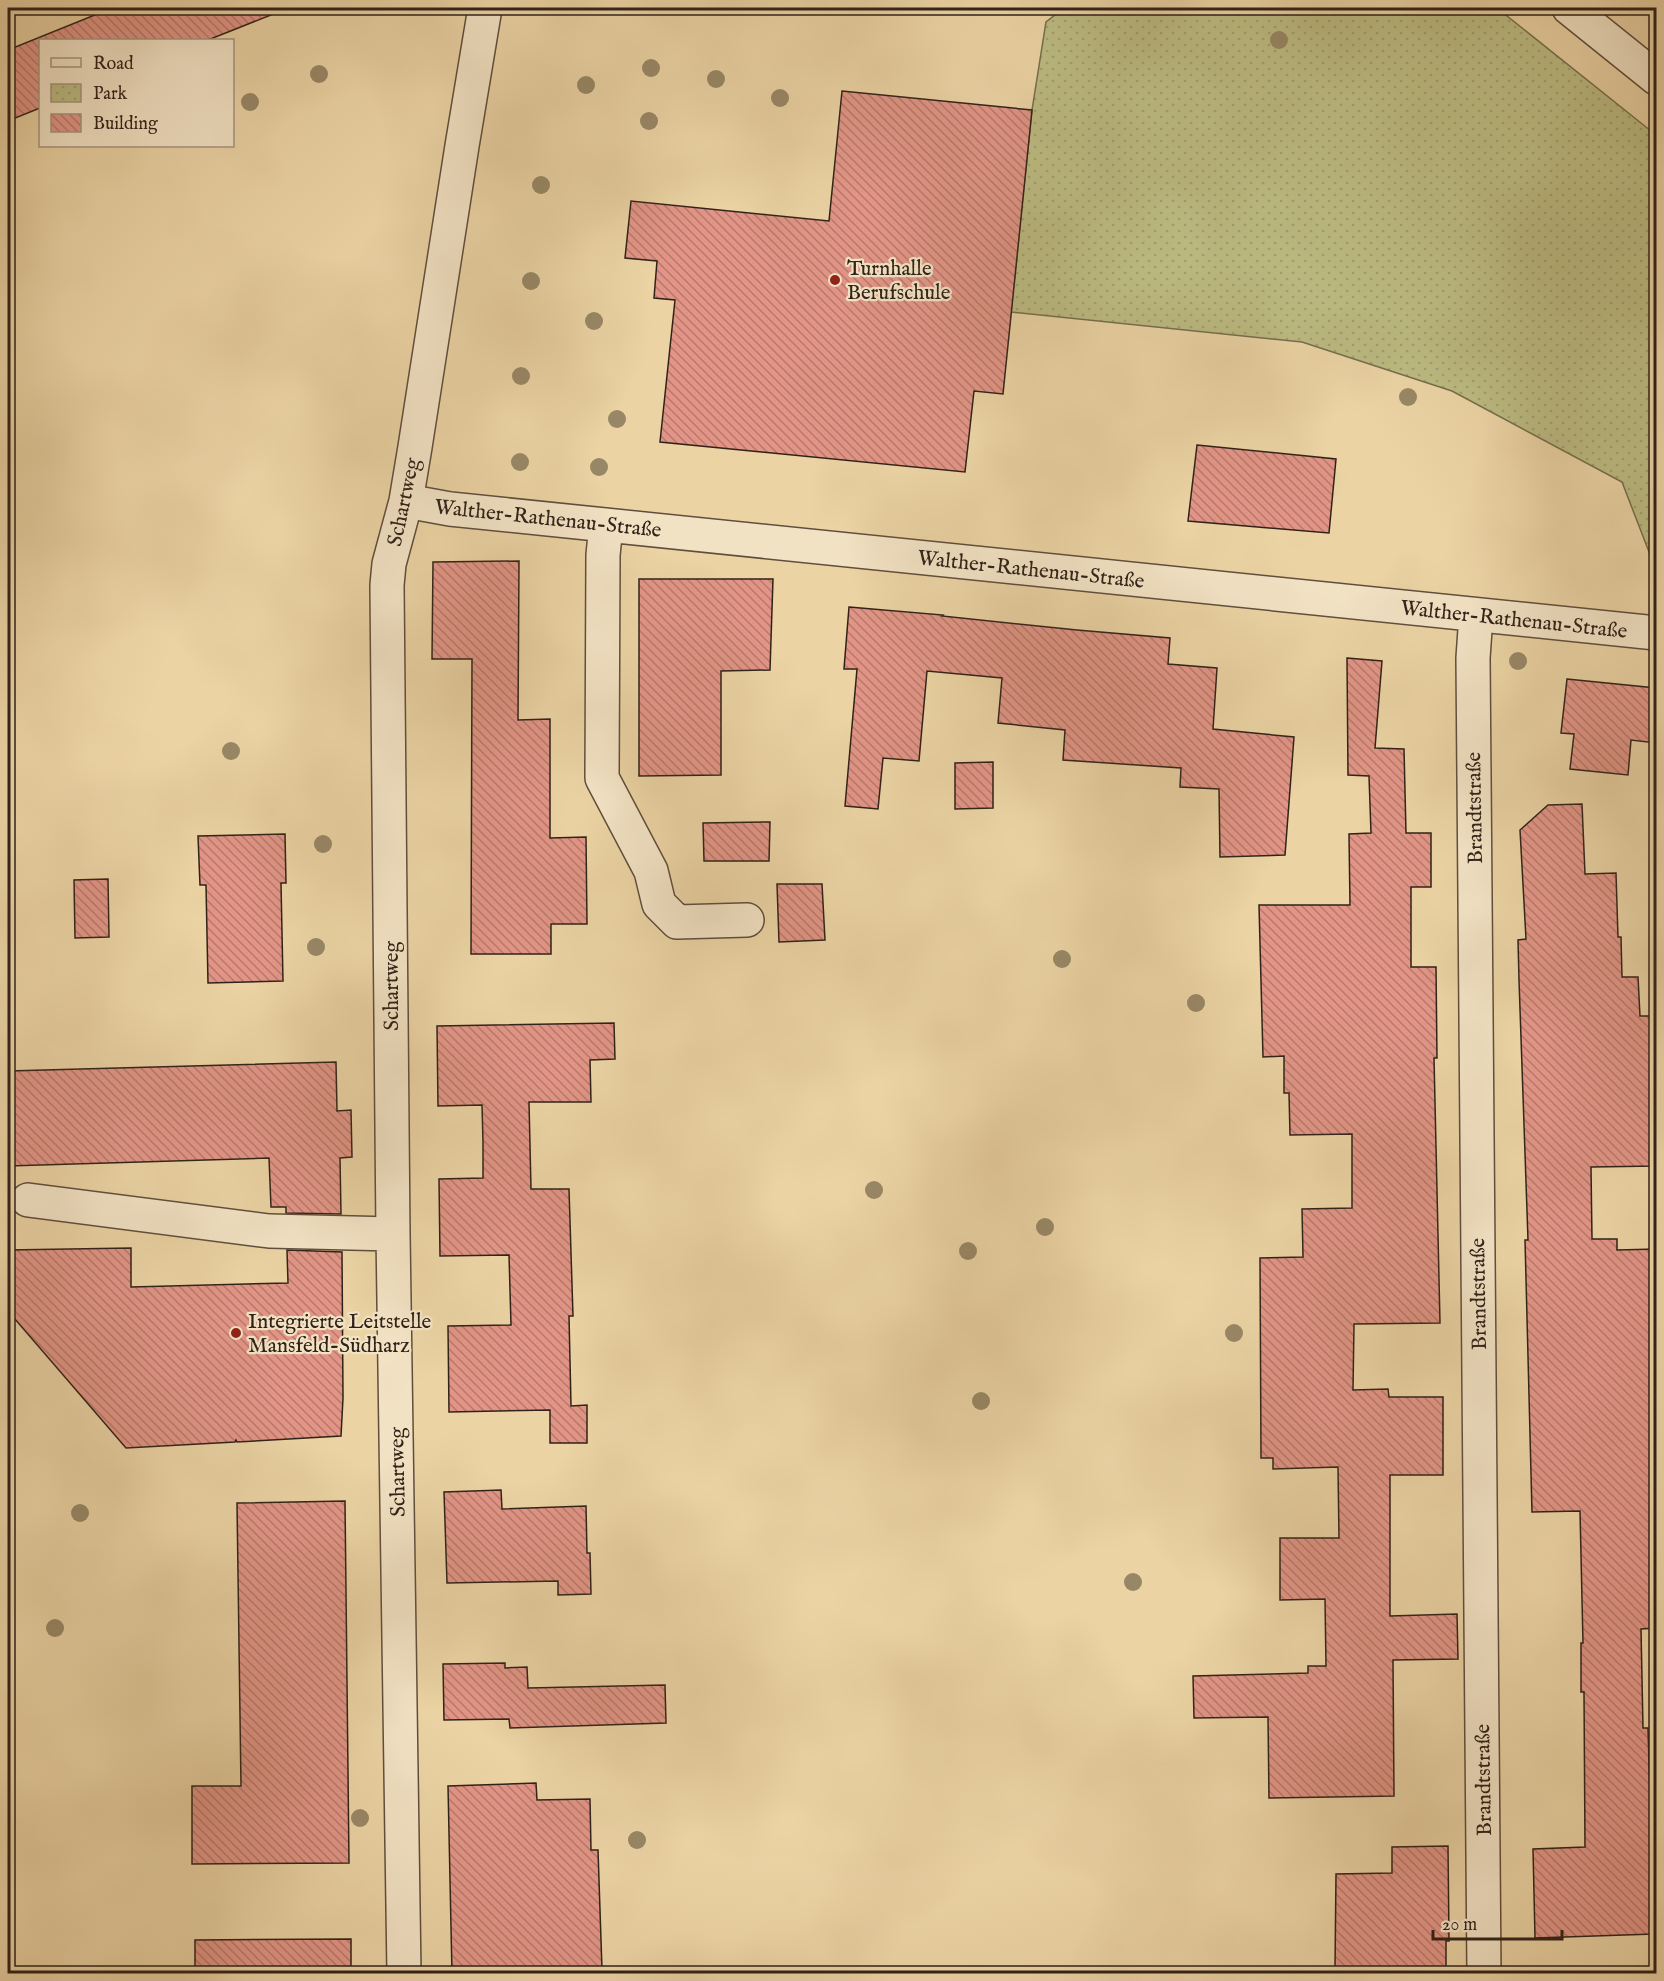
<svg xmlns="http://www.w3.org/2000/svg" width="1664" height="1981" font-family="'IM FELL English',serif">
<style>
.park{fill:url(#park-dots);stroke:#766e4e;stroke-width:1.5}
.building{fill:url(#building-back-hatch);stroke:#312219;stroke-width:1.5}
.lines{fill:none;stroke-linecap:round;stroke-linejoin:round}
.minor-casing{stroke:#604e3c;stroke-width:36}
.minor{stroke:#f2e2c4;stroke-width:33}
.tree{fill:#988766}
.poi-dot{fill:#8f2418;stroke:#f2e2c4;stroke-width:2}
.labels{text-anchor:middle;stroke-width:4.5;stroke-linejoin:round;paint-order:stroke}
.poi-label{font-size:21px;fill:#312219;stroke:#f2e2c4;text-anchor:start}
.street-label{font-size:21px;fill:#312219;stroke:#f2e2c4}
</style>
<defs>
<pattern id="park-dots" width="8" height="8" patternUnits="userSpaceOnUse" patternTransform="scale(1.5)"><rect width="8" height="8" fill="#bcbb82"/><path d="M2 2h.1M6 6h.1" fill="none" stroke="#a2a070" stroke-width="1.8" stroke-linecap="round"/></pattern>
<pattern id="building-back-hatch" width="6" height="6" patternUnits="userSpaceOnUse" patternTransform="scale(1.5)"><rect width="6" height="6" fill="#e29586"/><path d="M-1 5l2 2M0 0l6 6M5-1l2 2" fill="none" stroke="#b8796d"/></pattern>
</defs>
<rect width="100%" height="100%" fill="#ebd3a4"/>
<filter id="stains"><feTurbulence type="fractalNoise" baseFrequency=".00333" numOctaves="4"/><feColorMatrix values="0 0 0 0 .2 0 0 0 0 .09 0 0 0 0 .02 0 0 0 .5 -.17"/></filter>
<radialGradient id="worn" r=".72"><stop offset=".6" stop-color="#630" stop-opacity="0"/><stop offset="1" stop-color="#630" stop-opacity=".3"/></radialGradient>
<path class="park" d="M1064 8H1497L1656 135V570L1622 482 1452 391 1302 342 1011 312 1032 110 1046 22Z"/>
<path class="building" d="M112 8H286V9L208 40H40V108L8 121V50Z
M842 91 1032 110 1003 394 974 391 965 472 660 442 675 300 654 298 657 261 625 258 631 201 829 221Z
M1197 445 1336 459 1329 533 1188 521Z
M519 561 518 720 550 719V838L586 837 587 924H551V954H471L472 659H432L433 562Z
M639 579H773L770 670 721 671V775L639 776Z
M849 607 943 615 942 616 1077 630 1170 638 1168 664 1217 668 1213 729 1294 737 1285 855 1220 857 1219 789 1180 787 1181 768 1063 760 1065 730 998 723 1002 678 927 671 919 761 883 758 878 809 845 806 857 669H844Z
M1347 658 1382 661 1375 748 1404 749 1406 833H1431V887H1411V967H1436L1437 1058H1434L1440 1323 1354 1324 1353 1390 1388 1389 1389 1397H1443V1475H1390V1616L1457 1614 1458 1659 1393 1660 1394 1796 1269 1798 1268 1717 1194 1718 1193 1676 1308 1673V1666H1326L1325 1599 1280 1600V1538H1339L1338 1467 1273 1469V1458H1261L1260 1258 1303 1257 1302 1209 1352 1208V1134L1290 1135 1289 1093H1284V1056L1263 1057 1259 905H1350L1349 834 1371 833 1369 776 1348 775Z
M1567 679 1656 688V743L1631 740 1628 775 1570 769 1574 734 1561 733Z
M993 762V808L955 809V763Z
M1582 804 1585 874 1616 873 1618 937H1621L1622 977H1638L1640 1016H1656V1166L1591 1167 1592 1239H1617V1250L1656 1249V1628L1641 1629 1643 1728H1648L1654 1934 1535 1938 1533 1849 1585 1847 1584 1692H1581V1643H1583L1580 1511 1532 1512 1525 1240H1528L1519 980 1518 940 1526 939 1520 830 1548 805Z
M770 822 769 861H704L703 823Z
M285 834 286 883H281L283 981 208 983 206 885H200L198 836Z
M108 879 109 937 75 938 74 880Z
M777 884H822L825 940 779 942Z
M614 1023 615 1059 590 1060 591 1102H529L531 1189H569L573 1316H569L571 1406 587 1405V1443H550V1410L449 1412 448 1326 511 1325 509 1255 440 1256 439 1179 483 1178V1142L482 1105 438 1106 437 1026Z
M336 1062 337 1111 351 1110 352 1157 340 1158 341 1214 286 1213V1207H271L269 1158 8 1166V1071Z
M131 1248V1287L288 1283 287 1250 342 1252 343 1398 341 1436 237 1442 236 1440 235 1442 126 1448 8 1311V1250Z
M501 1490 502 1509 586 1506 587 1553H590L591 1594 558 1595V1581L447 1583 444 1492Z
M345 1501 349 1863 192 1864V1786H241L237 1503Z
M505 1663V1668L527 1667 528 1688 665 1685 666 1723 510 1728 509 1719 444 1720 443 1664Z
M536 1783 537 1800 590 1799 591 1850H598L602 1970 555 1971V1974H452L448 1786Z
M1448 1846 1449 1941H1446V1967L1335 1968 1336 1874 1392 1873V1847Z
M351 1939V1974H195V1940Z"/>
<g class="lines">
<g class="minor-casing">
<path id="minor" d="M1569 8 1656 78
M406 501 450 509 1656 633
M606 525 603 555 602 778 651 871 659 904 677 922 747 920
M1476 615 1473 658 1484 1974
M28 1200 269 1231 393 1234
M404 1974 393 1234 387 585 389 564 406 501 415 447 462 146 485 8"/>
</g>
<use href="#minor" class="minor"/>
</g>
<g class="tree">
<circle cx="1279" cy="40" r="9"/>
<circle cx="651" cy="68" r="9"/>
<circle cx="319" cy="74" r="9"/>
<circle cx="716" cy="79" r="9"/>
<circle cx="586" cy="85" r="9"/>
<circle cx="780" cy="98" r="9"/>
<circle cx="250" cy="102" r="9"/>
<circle cx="649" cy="121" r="9"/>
<circle cx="541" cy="185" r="9"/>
<circle cx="531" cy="281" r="9"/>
<circle cx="594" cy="321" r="9"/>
<circle cx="521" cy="376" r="9"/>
<circle cx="1408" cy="397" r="9"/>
<circle cx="617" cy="419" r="9"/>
<circle cx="520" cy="462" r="9"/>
<circle cx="599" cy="467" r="9"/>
<circle cx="1518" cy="661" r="9"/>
<circle cx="231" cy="751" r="9"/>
<circle cx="323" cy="844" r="9"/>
<circle cx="316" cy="947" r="9"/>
<circle cx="1062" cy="959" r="9"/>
<circle cx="1196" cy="1003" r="9"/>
<circle cx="874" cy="1190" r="9"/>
<circle cx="1045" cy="1227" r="9"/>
<circle cx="968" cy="1251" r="9"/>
<circle cx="1234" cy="1333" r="9"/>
<circle cx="981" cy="1401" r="9"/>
<circle cx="80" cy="1513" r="9"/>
<circle cx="1133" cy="1582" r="9"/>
<circle cx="55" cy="1628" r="9"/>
<circle cx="360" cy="1818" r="9"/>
<circle cx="637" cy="1840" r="9"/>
</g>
<g class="poi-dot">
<circle cx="835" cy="280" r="6"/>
<circle cx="236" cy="1333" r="6"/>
</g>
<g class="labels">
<g class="poi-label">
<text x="847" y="275">Turnhalle<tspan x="847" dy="24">Berufschule</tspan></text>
<text x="248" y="1328">Integrierte Leitstelle<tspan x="248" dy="24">Mansfeld-Südharz</tspan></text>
</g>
<g class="street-label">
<text transform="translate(403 502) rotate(-78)" y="7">Schartweg</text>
<text transform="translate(548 518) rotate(6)" y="7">Walther-Rathenau-Straße</text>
<text transform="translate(1031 569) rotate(6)" y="7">Walther-Rathenau-Straße</text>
<text transform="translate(1514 619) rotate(6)" y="7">Walther-Rathenau-Straße</text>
<text transform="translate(1474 808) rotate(-91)" y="7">Brandtstraße</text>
<text transform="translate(391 986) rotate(-90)" y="7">Schartweg</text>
<text transform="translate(1478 1294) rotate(-91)" y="7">Brandtstraße</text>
<text transform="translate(397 1472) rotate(-91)" y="7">Schartweg</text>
<text transform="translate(1483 1780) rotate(-91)" y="7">Brandtstraße</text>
</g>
</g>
<rect width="1664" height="1981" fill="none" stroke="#ebd3a4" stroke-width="30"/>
<rect x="9" y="9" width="1646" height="1963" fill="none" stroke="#312219" stroke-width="3"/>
<rect x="15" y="15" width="1634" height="1951" fill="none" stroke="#312219" stroke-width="1.5"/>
<rect x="39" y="39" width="195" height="108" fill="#f2e2c4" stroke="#a59580" stroke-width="1.5"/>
<rect x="51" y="58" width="30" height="9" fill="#f2e2c4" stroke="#a59580" stroke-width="1.5"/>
<text x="93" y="69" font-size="18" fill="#312219">Road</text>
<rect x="51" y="84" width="30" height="18" fill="url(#park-dots)" stroke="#a59580" stroke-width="1.5"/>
<text x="93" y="99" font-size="18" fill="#312219">Park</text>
<rect x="51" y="114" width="30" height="18" fill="url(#building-back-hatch)" stroke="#a59580" stroke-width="1.5"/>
<text x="93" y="129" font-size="18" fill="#312219">Building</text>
<path d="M1433 1930v9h129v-9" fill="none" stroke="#312219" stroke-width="3"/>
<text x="1442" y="1930" font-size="18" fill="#312219" stroke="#f2e2c4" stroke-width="4.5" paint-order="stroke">20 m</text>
<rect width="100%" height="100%" filter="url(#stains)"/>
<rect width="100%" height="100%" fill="url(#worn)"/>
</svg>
